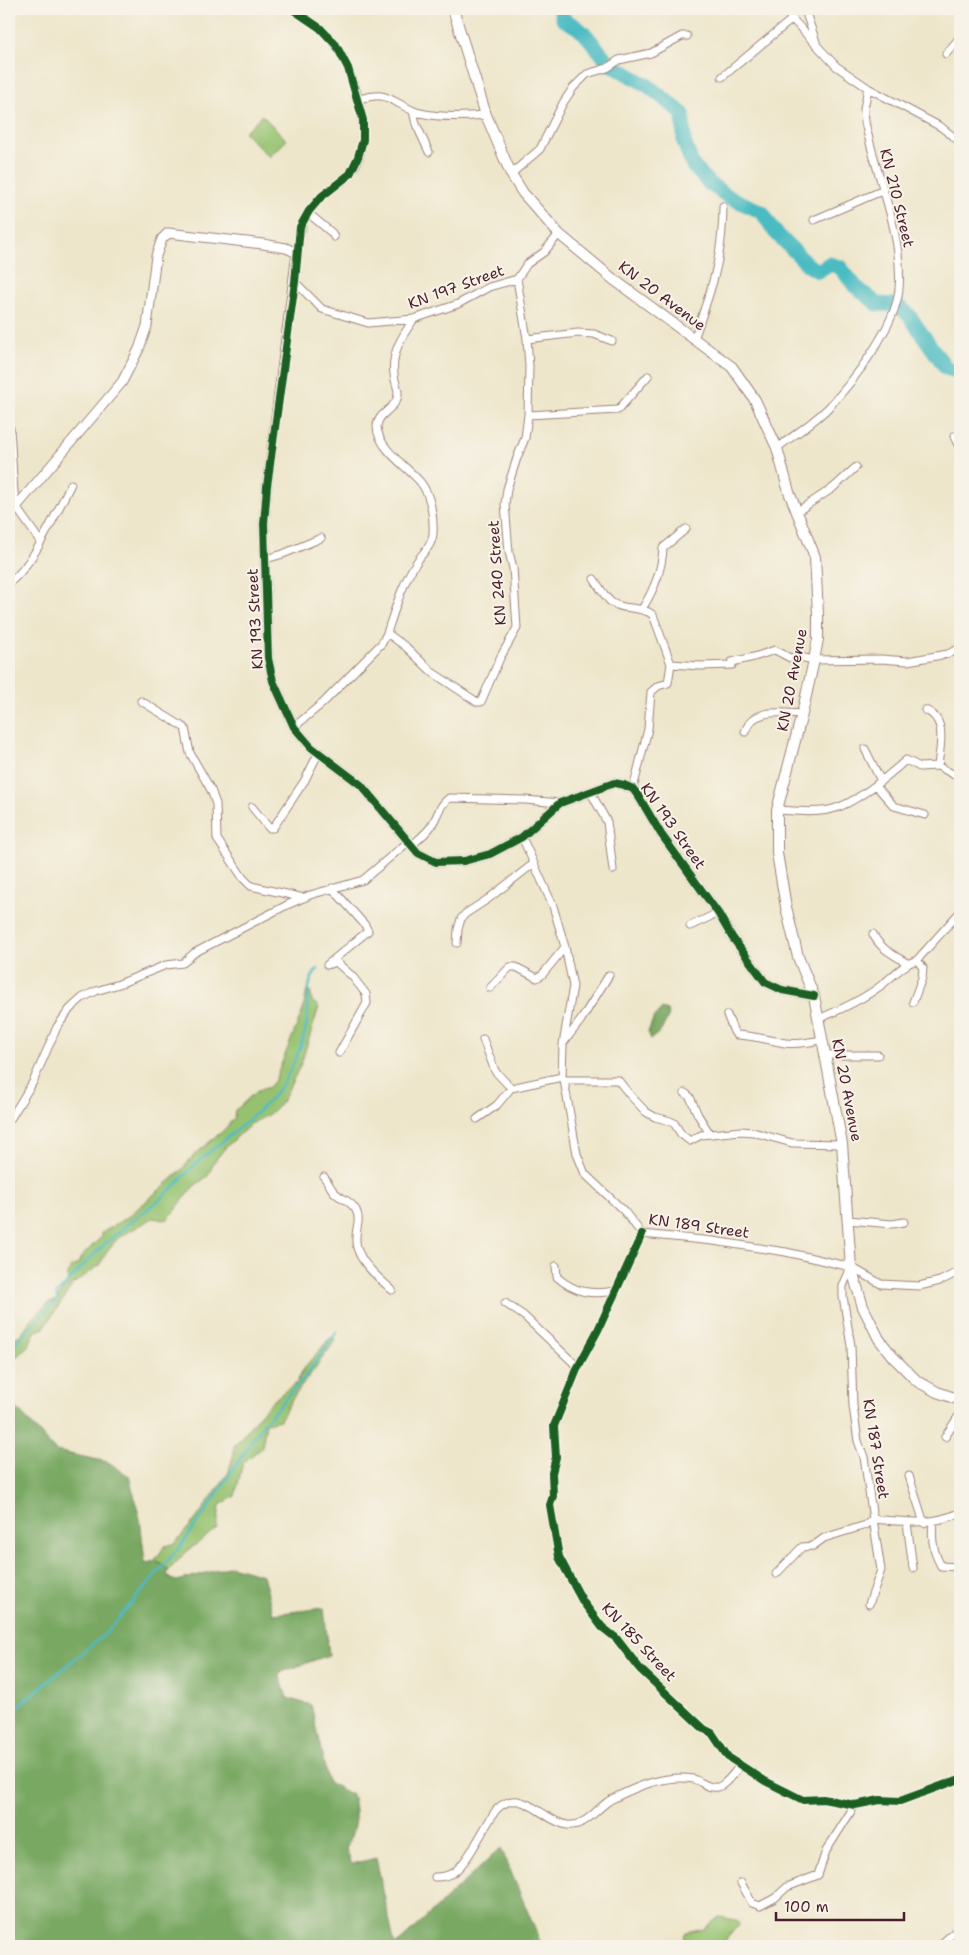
<svg xmlns="http://www.w3.org/2000/svg" width="969" height="1955" font-family="'Shantell Sans',sans-serif">
<style>
.green{fill:#96c270;stroke:#70704e}
.forest{fill:#78a862;stroke:#616446}
.lines{fill:none;stroke-linecap:round;stroke-linejoin:round}
.stream{stroke:#4cbbc2;stroke-width:2.5}
.river{stroke:#4cbbc2;stroke-width:15}
.minor-casing{stroke:#9c827b;stroke-width:9}
.tertiary-casing{stroke:#9c827b;stroke-width:11}
.secondary-casing{stroke:#9c827b;stroke-width:12}
.minor{stroke:#fff;stroke-width:7}
.tertiary{stroke:#fff;stroke-width:9}
.secondary{stroke:#fff;stroke-width:10}
.cycleway-casing{stroke:#f7f3e8;stroke-width:11}
.cycleway{stroke:#1b5e20;stroke-width:8}
.labels{text-anchor:middle;stroke-width:4;stroke-linejoin:round;paint-order:stroke}
.street-label{font-size:15px;fill:#4a1f2b;stroke:#f7f3e8}
</style>
<rect width="100%" height="100%" fill="#f7f3e8"/>
<filter id="ink" filterUnits="userSpaceOnUse"><feTurbulence type="fractalNoise" baseFrequency=".02" numOctaves="2"/><feDisplacementMap in="SourceGraphic" scale="10" xChannelSelector="R" yChannelSelector="G"/><feConvolveMatrix kernelMatrix="1 2 1 2 8 2 1 2 1" color-interpolation-filters="sRGB"/></filter>
<filter id="wash" filterUnits="userSpaceOnUse"><feTurbulence type="fractalNoise" baseFrequency=".0096" numOctaves="4" result="noise"/><feDisplacementMap in="SourceGraphic" scale="20" xChannelSelector="R" yChannelSelector="G"/><feGaussianBlur stdDeviation="1.12" result="paint"/><feColorMatrix in="noise" values="0 0 0 0 0 0 0 0 0 0 0 0 0 0 0 0 0 1.4 0 .05"/><feComposite in="paint" operator="in"/></filter>
<g filter="url(#wash)">
<rect width="100%" height="100%" fill="#eee6cb"/>
<path class="green" d="M262 115 287 140 269 157 244 132Z
M307 989 310 990 312 1001 319 1007 301 1064 282 1102 268 1115 251 1124 225 1148 214 1162 208 1176 194 1186 168 1219 164 1220 153 1218 118 1238 107 1251 100 1265 73 1284 44 1328 36 1331 28 1346 9 1364V1346L12 1339 20 1335 31 1320 47 1304 57 1300 68 1282 67 1275 71 1267 78 1264 81 1257 102 1236V1233L130 1215 178 1174 194 1155 224 1130 234 1118 235 1110C243 1105 250 1095 258 1091 268 1086 267 1091 275 1080L303 1010Z
M330 1338H334L335 1341 292 1399 280 1420 266 1423 262 1447 243 1463 235 1496 220 1505 217 1528 184 1554 169 1570 155 1560 165 1546 175 1543 196 1519 229 1472C230 1463 235 1456 234 1446 241 1439 245 1432 251 1425 263 1409 280 1393 297 1383 302 1365 319 1353 330 1338Z
M719 1917 737 1920 739 1924 721 1946H687L684 1935 686 1933 704 1929Z"/>
<path class="forest" d="M662 1009 667 1011 669 1015 661 1031 651 1039 648 1032 653 1019Z
M9 1383 15 1392 11 1402 56 1451 108 1462 129 1476 140 1519 145 1562 149 1563 155 1560 169 1570 167 1574 170 1579 177 1581 231 1566 263 1575 273 1614 324 1608 329 1655 279 1673 287 1698 311 1705 328 1782 352 1795C358 1817 355 1828 346 1849L352 1864 376 1858 395 1946 501 1848 542 1946H9Z"/>
<g class="lines">
<path class="stream" d="M9 1352 18 1340 57 1300V1294C78 1271 98 1249 122 1229 135 1217 151 1208 164 1196 176 1185 187 1172 199 1161 225 1138 261 1114 281 1086 291 1072 303 1044 306 1027 310 1008 303 984 318 969
M9 1714 105 1634 179 1548 208 1508 263 1424 305 1377 337 1332"/>
<path class="river" d="M560 9 563 19 577 27 586 35 610 64 647 85 683 114 684 142 693 166 710 184 729 197 762 212 775 232 808 265 818 271 829 264 840 267 855 286 877 304 897 305 908 314 946 368 960 372"/>
</g>
</g>
<g filter="url(#ink)">
<g class="lines">
<g class="minor-casing">
<path id="minor" d="M292 9C308 20 325 29 336 45 356 75 377 144 349 175 344 181 335 186 329 191 304 211 301 223 297 253
M783 9 836 66 868 88 941 127 960 142
M808 9 807 16 816 42
M946 54 960 37
M722 77 791 20
M357 99C365 98 373 95 381 96 392 97 406 110 420 113 441 118 464 117 486 115
M413 111 416 124 429 152
M511 174 540 149 563 103 573 88 587 74 607 68 619 60 651 53 682 36H687
M308 213 332 233 334 237
M814 220 884 190
M295 282 322 309 368 323 414 319 458 304 489 287 517 279 527 264 544 252 559 234
M527 339 578 333 594 334 612 341
M694 339C711 291 723 258 723 206
M528 415 618 410 648 376
M954 436 960 449
M777 448C794 435 813 423 828 408 853 382 896 326 899 289 901 267 897 242 892 221 884 188 872 156 865 122L864 109 868 88
M798 511 833 488 856 467
M9 512 16 507 40 541
M266 559 283 554 321 538
M594 579C599 586 604 596 611 602 623 611 641 605 653 615L671 664 668 683 658 686 651 692 648 729 633 789
M9 583C34 564 56 513 71 484
M642 609C654 590 662 570 663 548L686 529
M387 633C395 609 403 581 418 560 424 551 432 546 433 534 434 518 431 496 421 483 409 468 378 449 377 427 377 412 398 409 398 393 398 387 394 380 394 374 391 353 402 336 414 319
M671 664 701 666 732 665V662L754 657 775 650 790 658 799 657 814 660 881 659 907 661 948 654 960 648
M141 701 185 728 190 753 211 790 216 804 217 839 243 878 251 886 304 898
M925 710C948 719 940 745 938 766
M294 727 324 702 382 643 387 633 406 647 432 672 477 702H481L500 658 517 628 513 568 509 552 505 504 507 489 517 458 525 438 528 415 529 366 527 339 517 279
M745 732C753 707 781 713 802 714
M865 749 881 781
M876 786 894 806 925 815
M590 791 607 822 613 870
M252 807 269 828H273L305 780 319 752
M777 810C795 811 818 814 836 808 858 801 888 776 906 760L920 767 938 766 960 778
M522 837 553 906 565 947 573 986 563 1044 562 1077 564 1080 577 1154 585 1174 624 1211 642 1234 713 1241 786 1252 851 1267 881 1284 919 1286 940 1281 960 1271
M412 846C417 840 424 835 429 829 438 818 437 807 449 798L525 800 560 803
M332 888 365 925 368 931 327 965 336 962 352 976 366 994 367 1003 339 1053
M690 926 718 913
M873 934C880 949 894 955 907 963
M457 943 458 929 461 919 465 914 488 899 533 864
M490 988 510 967H516L537 978 542 975 565 947
M913 1002 922 978 923 968 917 960
M727 1015 734 1032 737 1035C754 1036 769 1040 785 1043 797 1045 810 1042 822 1040
M818 1019C840 1010 860 1001 879 987 892 978 901 965 917 960L960 912
M483 1039 495 1071 511 1088
M564 1042 581 1020 609 975
M824 1055H878
M564 1080H618L629 1094 646 1112 655 1117 670 1121 674 1123 681 1134 690 1141 701 1135 741 1131 753 1132 792 1143 842 1144
M685 1093 690 1097 698 1115 710 1134
M477 1119 497 1105 511 1088 562 1077
M9 1121 33 1082 57 1027 70 1009 82 998 96 991 119 984 166 965 183 963 194 953 287 905 310 895 363 880 408 842
M324 1177C328 1182 331 1189 335 1193 343 1200 350 1200 356 1210 361 1220 356 1227 356 1237 354 1259 378 1277 392 1290
M848 1220 892 1224 904 1222
M642 1234 598 1330 578 1367 554 1426 556 1457 552 1473 553 1496 550 1505 559 1557 583 1602 602 1627 616 1638 640 1669 704 1729 712 1733 728 1757 765 1781 803 1800 823 1799 855 1805 880 1800 900 1801 960 1779
M556 1266 557 1277C575 1293 592 1295 615 1291
M851 1267 843 1286V1296L851 1346 853 1406 858 1441 864 1457 873 1519C905 1522 929 1526 960 1513
M505 1303 524 1316 578 1367
M945 1437 960 1414
M909 1476 924 1523
M933 1522C931 1538 933 1552 941 1566L960 1567
M907 1523 913 1568
M776 1574 802 1547 813 1546 824 1538 866 1525 873 1519
M869 1604 881 1570 873 1519
M435 1877C442 1877 448 1876 454 1872 469 1861 484 1827 496 1810 522 1784 542 1821 567 1825 587 1827 597 1807 612 1799 636 1787 665 1774 693 1779 701 1781 708 1789 718 1787 726 1785 734 1772 740 1766
M741 1883 752 1903 760 1906 775 1898 787 1887 818 1875 826 1851 855 1805
M939 1946 960 1927"/>
</g>
<g class="tertiary-casing">
<path id="tertiary" d="M9 428 13 493 16 507
M16 507 122 382 139 349 147 326 156 256 162 239 168 233 263 244 286 248 297 253 267 486 264 524 268 658 273 681 294 727 311 747 361 785 418 853 436 862 464 861 490 854 522 837 560 803 614 783 624 785 633 789 639 797 661 834 718 913 732 937 765 982 782 990 814 996"/>
</g>
<g class="secondary-casing">
<path id="secondary" d="M453 9 486 115 511 174 523 193 559 234 613 279 732 367 755 400 777 448 789 492 815 557 818 614V639L814 660 802 714 777 810V853L786 907 798 957 814 996 842 1144 851 1267 863 1307 879 1339 893 1357 917 1381 937 1392 960 1400"/>
</g>
<use href="#minor" class="minor"/>
<use href="#tertiary" class="tertiary"/>
<use href="#secondary" class="secondary"/>
<g class="cycleway-casing">
<path id="cycleway" d="M292 9 320 28 336 45 348 68 363 120V140L358 157 350 174 321 197 309 211 300 227 295 282 267 486 264 524 268 658 273 681 294 727 311 747 361 785 418 853 436 862 464 861 490 854 522 837 560 803 614 783 624 785 633 789 639 797 661 834 718 913 732 937 765 982 782 990 814 996
M642 1234 598 1330 578 1367 554 1426 556 1457 552 1473 553 1496 550 1505 559 1557 583 1602 602 1627 616 1638 640 1669 704 1729 712 1733 728 1757 765 1781 803 1800 823 1799 855 1805 880 1800 900 1801 960 1779"/>
</g>
<use href="#cycleway" class="cycleway"/>
</g>
</g>
<g class="labels">
<g class="street-label">
<text transform="translate(897 198) rotate(76)" y="5">KN 210 Street</text>
<text transform="translate(456 287) rotate(-20)" y="5">KN 197 Street</text>
<text transform="translate(662 296) rotate(37)" y="5">KN 20 Avenue</text>
<text transform="translate(497 573) rotate(-94)" y="5">KN 240 Street</text>
<text transform="translate(255 619) rotate(-93)" y="5">KN 193 Street</text>
<text transform="translate(792 680) rotate(-79)" y="5">KN 20 Avenue</text>
<text transform="translate(673 826) rotate(55)" y="5">KN 193 Street</text>
<text transform="translate(847 1090) rotate(79)" y="5">KN 20 Avenue</text>
<text transform="translate(699 1226) rotate(8)" y="5">KN 189 Street</text>
<text transform="translate(876 1449) rotate(81)" y="5">KN 187 Street</text>
<text transform="translate(639 1642) rotate(47)" y="5">KN 185 Street</text>
</g>
</g>
<rect width="969" height="1955" fill="none" stroke="#f7f3e8" stroke-width="30"/>
<path d="M776 1912v8h128v-8" fill="none" stroke="#4a1f2b" stroke-width="2.5"/>
<text x="784" y="1912" font-size="15" fill="#4a1f2b" stroke="#f7f3e8" stroke-width="4" paint-order="stroke">100 m</text>
</svg>
